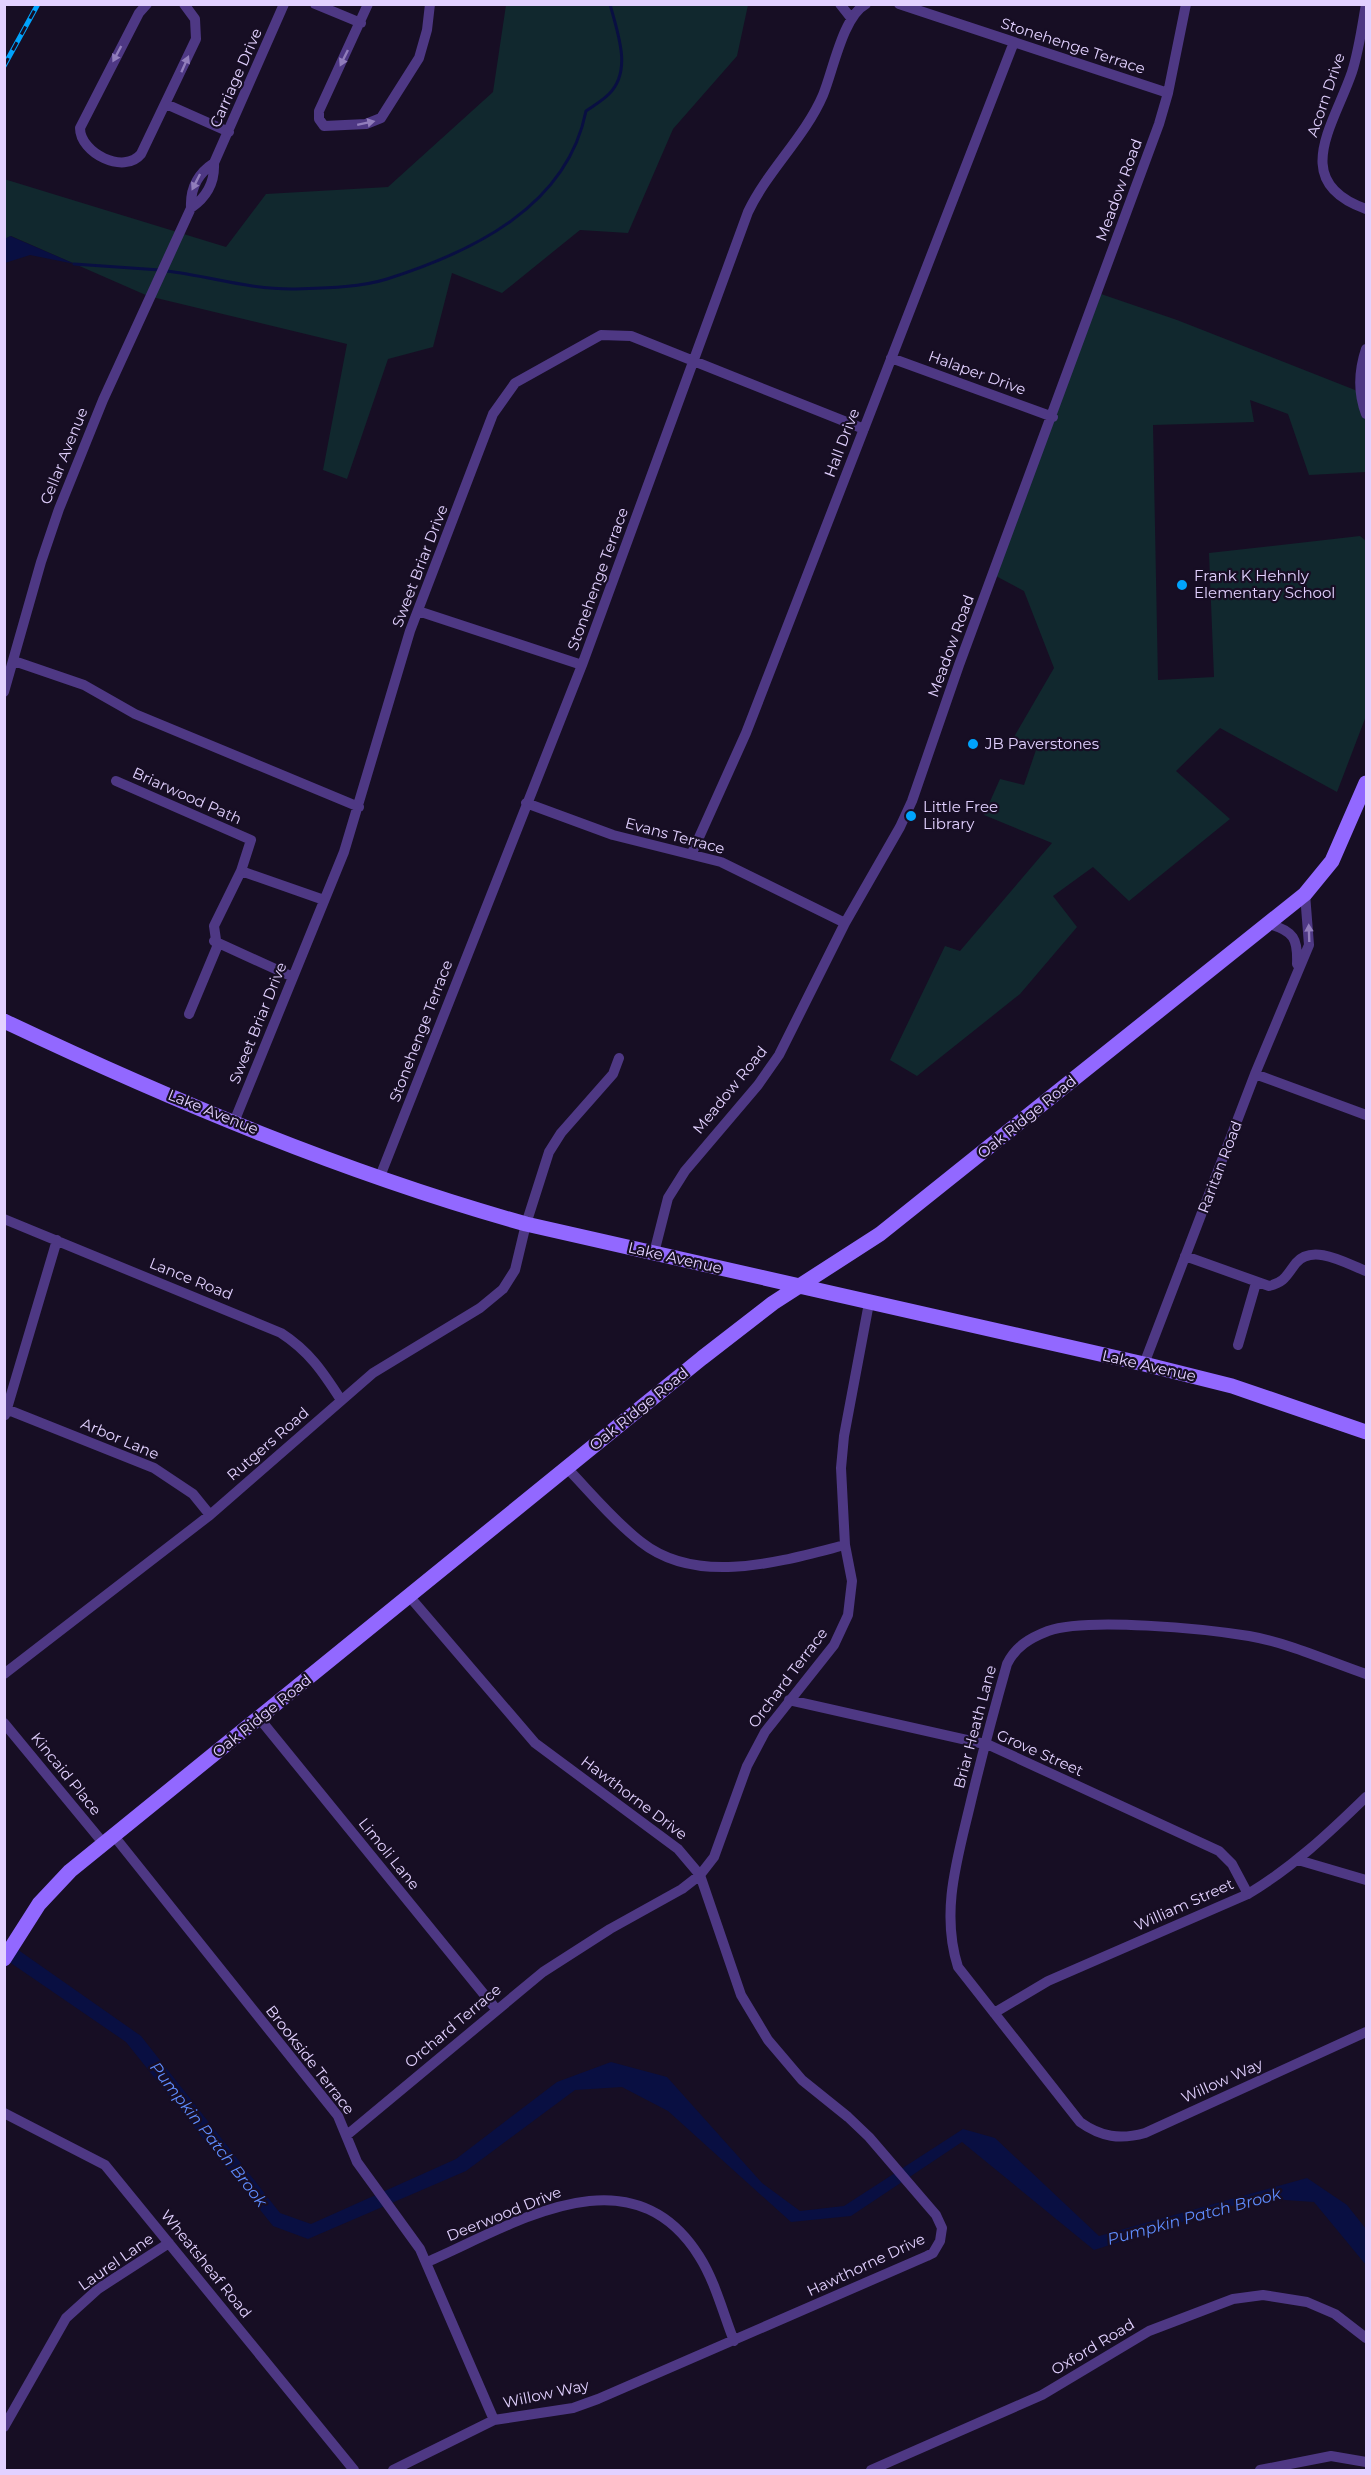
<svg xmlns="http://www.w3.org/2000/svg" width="1371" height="2475" font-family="Montserrat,sans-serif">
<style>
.green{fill:#11282e}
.water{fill:#090f42}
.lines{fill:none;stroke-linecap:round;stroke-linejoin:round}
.stream{stroke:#090f42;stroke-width:3}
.street{stroke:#4e3884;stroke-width:10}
.secondary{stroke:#9268ff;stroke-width:15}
.rail-casing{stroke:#00a3fc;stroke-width:5}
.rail{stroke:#170e24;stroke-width:3;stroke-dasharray:9;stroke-linecap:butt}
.oneway{fill:#917dbb}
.poi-dot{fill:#00a3fc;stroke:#170e24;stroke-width:2}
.labels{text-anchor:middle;stroke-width:4.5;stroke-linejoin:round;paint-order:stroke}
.street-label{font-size:15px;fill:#e2d1ff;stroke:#170e24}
.poi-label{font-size:15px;fill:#e2d1ff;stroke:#170e24;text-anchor:start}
.water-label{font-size:16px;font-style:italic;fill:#5f8dff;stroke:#170e24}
</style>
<rect width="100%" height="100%" fill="#170e24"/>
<path class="green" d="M506 5H748L737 56 673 129 628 233 580 230 502 293 452 273 433 347 388 359 347 479 323 470 347 344 148 296 11 236 5 239 4 179 226 247 266 194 388 187 493 92Z
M1101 294 1177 320 1355 390 1366 408V472L1309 475 1288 414 1250 400 1254 422 1153 425 1158 680 1214 677 1209 553 1360 536 1366 541V716L1337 792 1220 728 1176 771 1230 819 1129 901 1093 867 1053 896 1077 927 1020 994 917 1076 890 1060 945 946 960 951 1052 843 984 815 1000 779 1024 785 1037 747 1014 737 1054 668 1024 591 994 575Z"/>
<path class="water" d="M10 236 75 264 30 255 5 263V239Z
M4 1940 141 2036 280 2213 311 2224 456 2159 557 2082 611 2062 667 2077 762 2183 800 2211 844 2206 963 2129 995 2138 1099 2236 1307 2178 1347 2205 1366 2229V2265L1314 2202 1257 2198 1094 2250 962 2142 851 2216 791 2222 668 2111 622 2087 575 2090 466 2171 308 2239 273 2226 126 2042 5 1959Z"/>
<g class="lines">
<path class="stream" d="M74 264 160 270
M166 271C210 276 246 289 292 289 323 288 358 288 387 279 472 252 567 207 586 111 593 106 602 101 609 94 633 70 617 32 610 4"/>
<path class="street" d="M147 4 139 13 80 128C80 153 124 175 141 154L196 39 195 19 184 4
M315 4 361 23
M368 4 319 111V119L324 126 366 124 381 118 419 58 427 30 430 4
M840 4 851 18
M899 4 1168 93
M1366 4C1362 27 1359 50 1352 72 1334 125 1289 182 1366 209
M166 104 229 132
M191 208C207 197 215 183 214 163L284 4
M1366 349C1359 370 1358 393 1366 414
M891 358 1053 417
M418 611 582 665
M14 661 84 685 135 714 359 807
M4 692 41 562 59 509 103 400 191 208C190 189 197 174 214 163
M116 781 251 840 241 871 214 926 217 947 189 1014
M526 803 613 835 721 862 845 923
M692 853 746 733 1014 42
M241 871 324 900
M1269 924C1294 931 1298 939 1297 964
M214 941 293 977
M1255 1074 1366 1115
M234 1122 344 852 410 631 493 414 515 383 601 335 631 336 864 429
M379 1179 582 665 748 212C768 170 805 137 823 95 833 71 843 16 866 4
M4 1219 281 1333C309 1351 323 1372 341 1400
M654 1253 668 1198 685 1171 758 1085 779 1055 845 923 900 827 912 801 959 665 1159 124 1168 93 1186 4
M1185 1256 1269 1286C1285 1282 1286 1276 1296 1263 1313 1243 1347 1264 1366 1271
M1238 1345 1256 1283
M1144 1364 1255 1074 1309 945 1305 894
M6 1409 154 1468 193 1494 210 1515
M5 1415 57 1240
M567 1468C591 1493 614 1521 641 1542 698 1587 782 1561 845 1545
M4 1674 210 1515 373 1373 480 1308 503 1289 515 1270 526 1224 549 1152 561 1133 613 1074 619 1058
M1366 1674C1328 1661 1289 1643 1249 1636 1206 1629 1087 1617 1048 1631 1030 1638 1016 1646 1007 1664 994 1710 982 1755 971 1801 958 1857 940 1911 958 1967L1080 2122C1101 2137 1120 2140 1145 2133L1366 2032
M789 1700 989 1745 1219 1851 1232 1864 1248 1894
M259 1718 496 2009
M4 1723 104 1844
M114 1836 338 2116 357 2162 420 2249 494 2420
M1298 1860 1366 1880
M994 2013 1048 1981 1248 1894C1293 1867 1329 1833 1366 1797
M4 2113 105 2165 354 2470
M347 2135 543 1972 610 1929 682 1889 700 1875 714 1857 747 1766 765 1732 834 1645 848 1615 852 1581 845 1545 841 1468 844 1436 869 1303
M427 2262C513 2225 630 2147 699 2256 715 2281 723 2313 734 2341
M4 2427 66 2318 98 2289 169 2243
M393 2470 494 2420 573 2408 598 2399 927 2256 933 2253 940 2241 942 2228 936 2215 869 2137 848 2117 802 2080 768 2040 741 1995 700 1875 678 1849 535 1743 409 1596
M871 2470 1042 2395 1149 2331 1233 2299 1263 2295 1307 2302 1335 2314 1366 2338
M1260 2470 1331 2456 1366 2462"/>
<path class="secondary" d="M4 1021C173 1101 347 1174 526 1224L1144 1364 1232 1386 1366 1432
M4 1959 39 1904 70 1871 702 1358 773 1303 880 1234 1305 894 1332 861 1366 783"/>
<g class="rail-casing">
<path id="rail" d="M4 66 38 4"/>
</g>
<use href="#rail" class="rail"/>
</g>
<defs><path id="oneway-solid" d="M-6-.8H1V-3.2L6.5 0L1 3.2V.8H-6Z" transform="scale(1.5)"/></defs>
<g class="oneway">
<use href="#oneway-solid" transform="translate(117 54) rotate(118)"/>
<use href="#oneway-solid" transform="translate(344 58) rotate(116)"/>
<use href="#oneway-solid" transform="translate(185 64) rotate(-66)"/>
<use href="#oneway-solid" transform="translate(366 123) rotate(-12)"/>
<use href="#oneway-solid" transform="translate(196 182) rotate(117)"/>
<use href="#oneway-solid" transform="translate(1309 933) rotate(-92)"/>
</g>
<g class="poi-dot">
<circle cx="1182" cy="585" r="6"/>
<circle cx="973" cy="744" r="6"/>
<circle cx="911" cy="816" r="6"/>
</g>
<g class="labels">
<g class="street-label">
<text transform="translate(1073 46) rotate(18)" y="5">Stonehenge Terrace</text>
<text transform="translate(236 78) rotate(-66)" y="5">Carriage Drive</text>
<text transform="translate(1326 95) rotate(-71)" y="5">Acorn Drive</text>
<text transform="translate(1119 190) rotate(-70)" y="5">Meadow Road</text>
<text transform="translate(977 373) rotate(20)" y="5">Halaper Drive</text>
<text transform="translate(842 443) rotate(-69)" y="5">Hall Drive</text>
<text transform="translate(64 456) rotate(-68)" y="5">Cellar Avenue</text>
<text transform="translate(420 566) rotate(-69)" y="5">Sweet Briar Drive</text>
<text transform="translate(598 579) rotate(-70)" y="5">Stonehenge Terrace</text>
<text transform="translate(951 646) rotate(-70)" y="5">Meadow Road</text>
<text transform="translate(187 796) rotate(24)" y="5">Briarwood Path</text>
<text transform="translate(675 836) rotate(15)" y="5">Evans Terrace</text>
<text transform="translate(258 1023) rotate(-68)" y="5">Sweet Briar Drive</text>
<text transform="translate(421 1031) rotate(-69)" y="5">Stonehenge Terrace</text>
<text transform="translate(730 1090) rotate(-51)" y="5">Meadow Road</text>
<text transform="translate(213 1112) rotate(22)" y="5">Lake Avenue</text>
<text transform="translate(1027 1117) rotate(-39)" y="5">Oak Ridge Road</text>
<text transform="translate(1220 1167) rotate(-69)" y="5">Raritan Road</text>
<text transform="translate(675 1258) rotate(13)" y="5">Lake Avenue</text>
<text transform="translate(191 1279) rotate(22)" y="5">Lance Road</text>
<text transform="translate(1149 1366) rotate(13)" y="5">Lake Avenue</text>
<text transform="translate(639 1409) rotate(-39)" y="5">Oak Ridge Road</text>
<text transform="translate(120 1439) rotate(23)" y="5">Arbor Lane</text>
<text transform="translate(268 1444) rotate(-41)" y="5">Rutgers Road</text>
<text transform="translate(788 1678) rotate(-53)" y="5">Orchard Terrace</text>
<text transform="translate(262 1716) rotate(-39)" y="5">Oak Ridge Road</text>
<text transform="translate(975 1727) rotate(-75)" y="5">Briar Heath Lane</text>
<text transform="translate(1040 1753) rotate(24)" y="5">Grove Street</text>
<text transform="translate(66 1774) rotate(51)" y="5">Kincaid Place</text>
<text transform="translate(634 1798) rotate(37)" y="5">Hawthorne Drive</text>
<text transform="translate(389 1854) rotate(51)" y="5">Limoli Lane</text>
<text transform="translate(1184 1905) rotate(-24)" y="5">William Street</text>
<text transform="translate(453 2026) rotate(-40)" y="5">Orchard Terrace</text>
<text transform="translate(310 2060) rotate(52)" y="5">Brookside Terrace</text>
<text transform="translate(1222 2081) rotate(-24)" y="5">Willow Way</text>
<text transform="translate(504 2214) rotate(-22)" y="5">Deerwood Drive</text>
<text transform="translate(116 2262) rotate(-35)" y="5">Laurel Lane</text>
<text transform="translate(206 2264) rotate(51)" y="5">Wheatsheaf Road</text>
<text transform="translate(866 2265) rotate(-25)" y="5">Hawthorne Drive</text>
<text transform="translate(1093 2347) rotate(-31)" y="5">Oxford Road</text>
<text transform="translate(546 2394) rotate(-12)" y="5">Willow Way</text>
</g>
<g class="poi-label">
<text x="1194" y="581">Frank K Hehnly<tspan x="1194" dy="17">Elementary School</tspan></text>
<text x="985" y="749">JB Paverstones</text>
<text x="923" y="812">Little Free<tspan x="923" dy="17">Library</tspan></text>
</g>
<g class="water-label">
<text transform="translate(209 2134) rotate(52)" y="6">Pumpkin Patch Brook</text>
<text transform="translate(1194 2216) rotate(-15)" y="6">Pumpkin Patch Brook</text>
</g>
</g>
<rect width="1371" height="2475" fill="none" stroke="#e2d1ff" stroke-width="12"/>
</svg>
